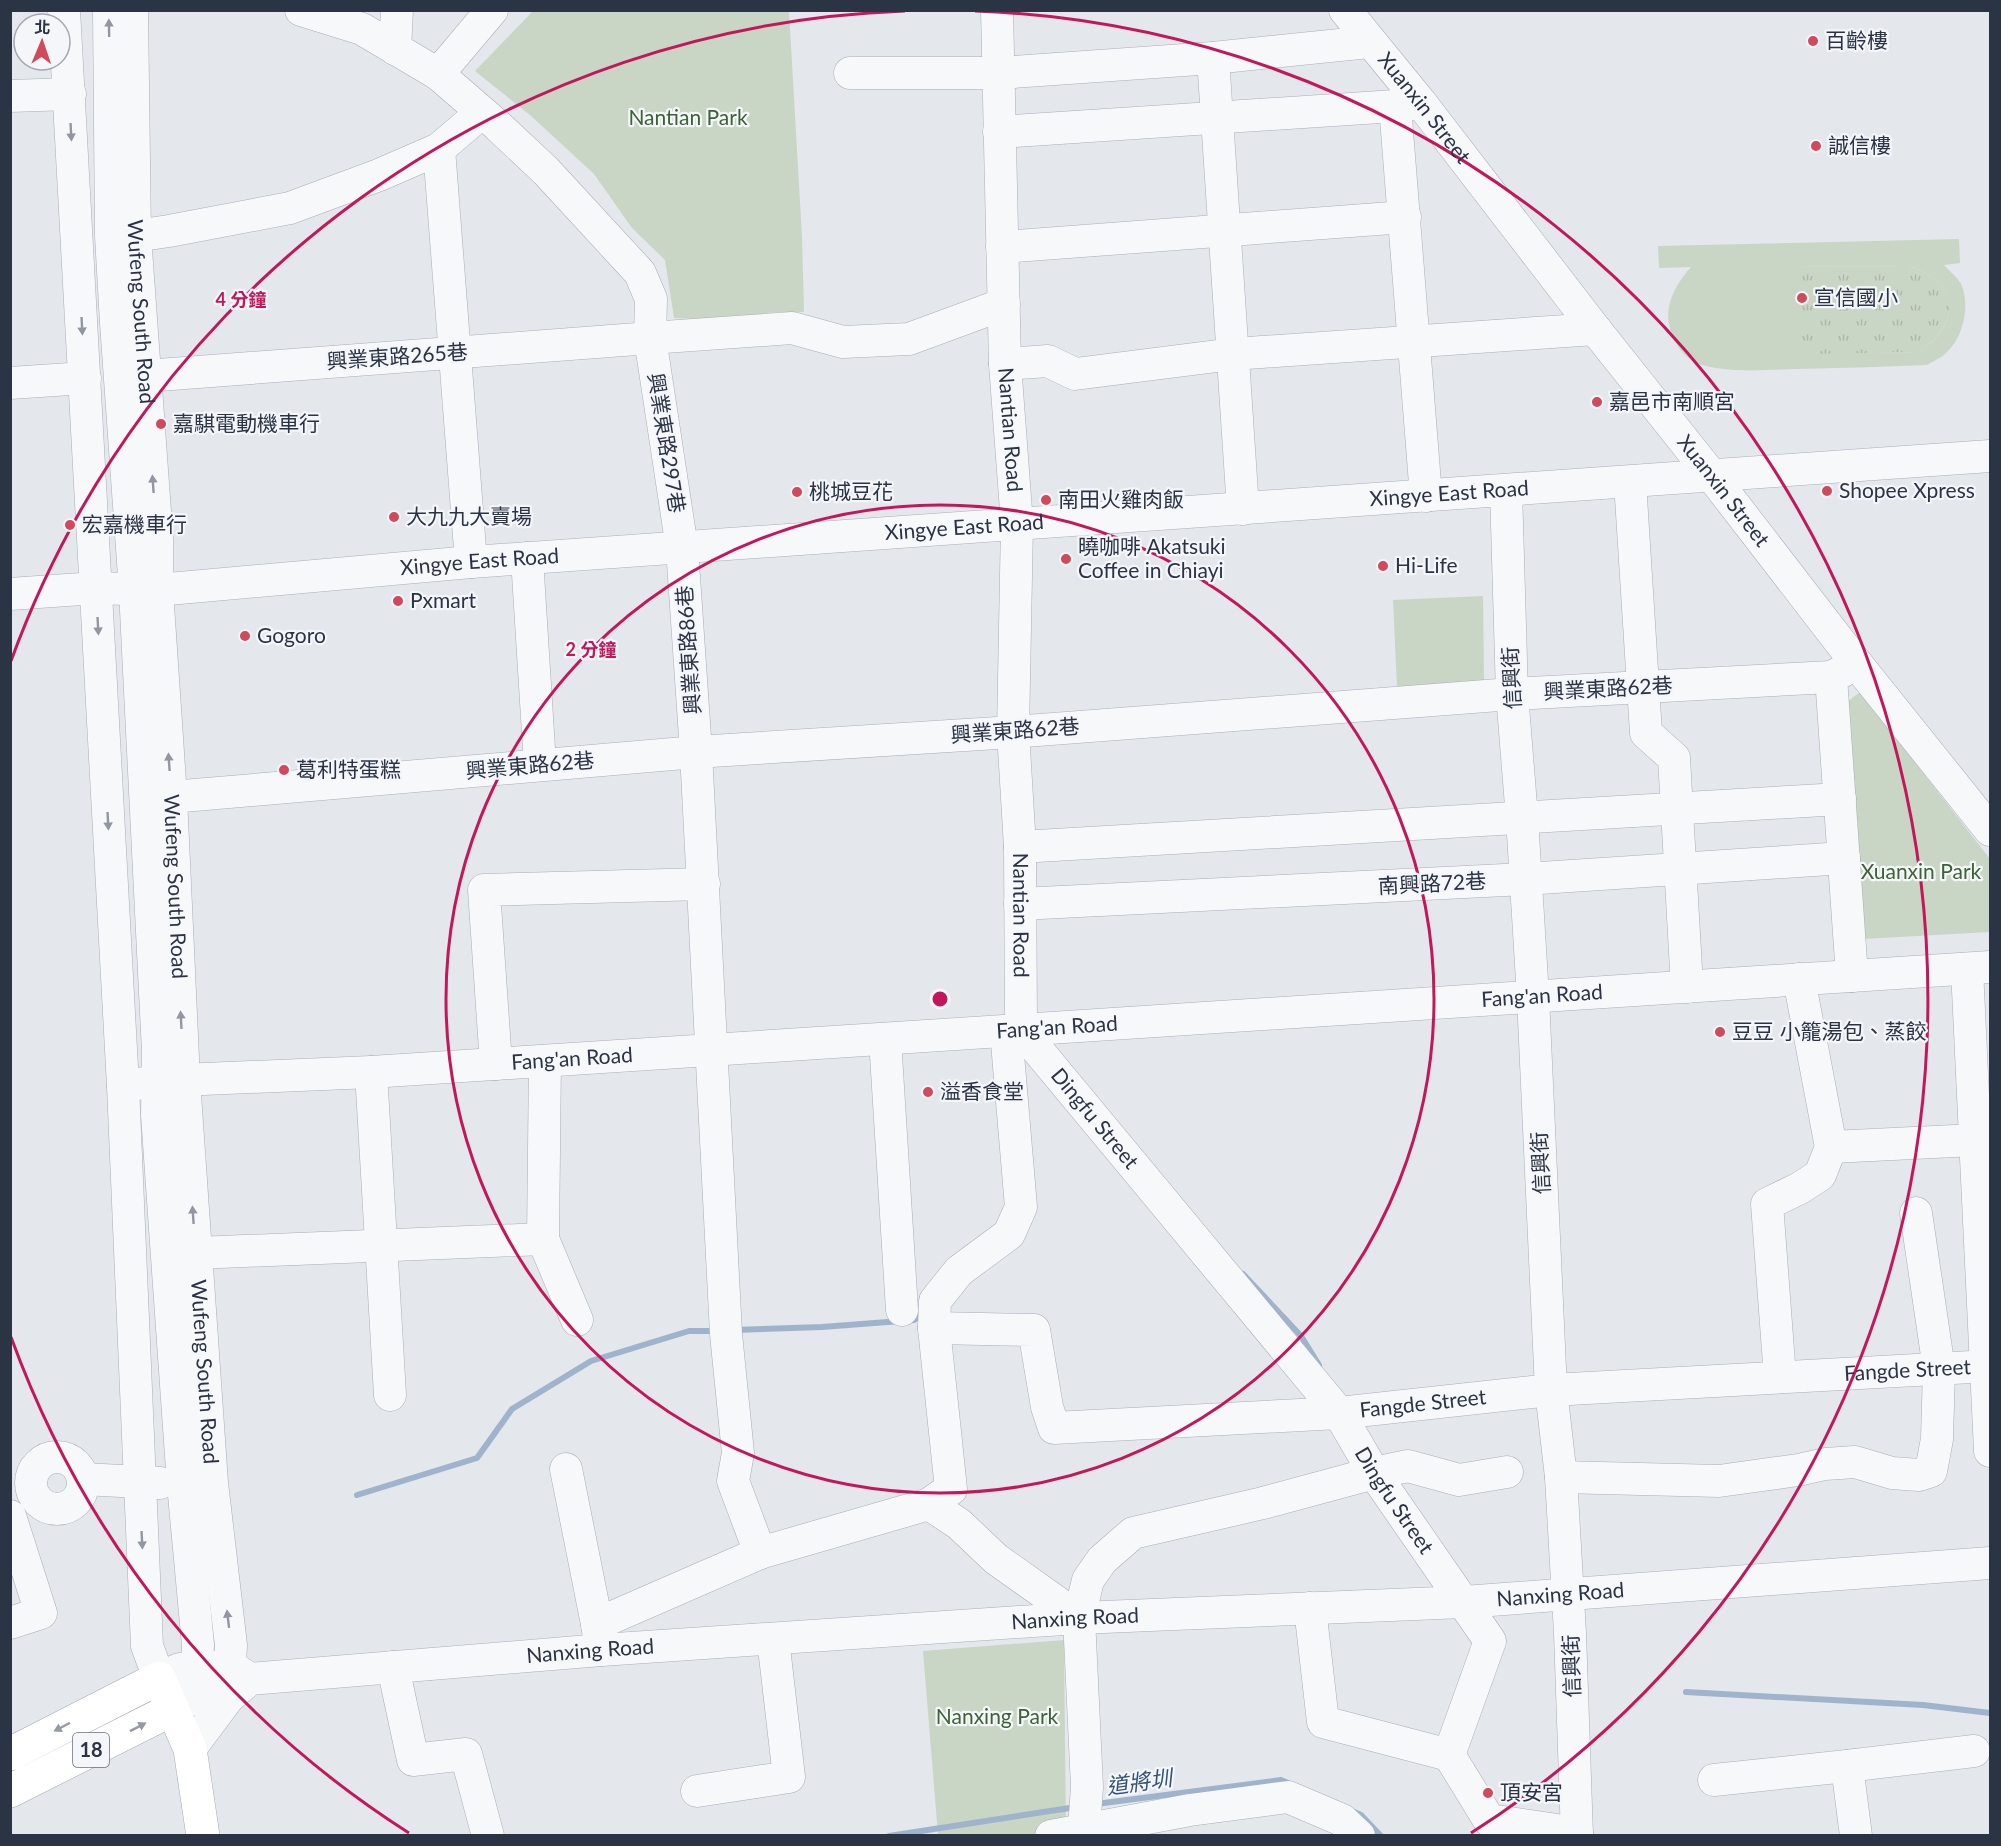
<svg xmlns="http://www.w3.org/2000/svg" width="2001" height="1846" font-family="Lato,'Noto Sans TC',sans-serif">
<style>
.grass{fill:url(#grass-tufts)}
.green{fill:#c9d6c5;fill-rule:evenodd}
.lines{fill:none;stroke-linecap:round;stroke-linejoin:round}
.stream{stroke:#9fb4cc;stroke-width:6}
.minor-casing{stroke:#a9aeb7;stroke-width:33}
.major-casing{stroke:#a3abb8;stroke-width:34}
.minor{stroke:#f7f8fa;stroke-width:32}
.major{stroke:#fff;stroke-width:33}
.oneway{fill:#9196a0}
.oneway2{fill:#959aa2}
.ring{fill:none;stroke:#c2185b;stroke-width:3}
.poi-dot{fill:#d1495b;stroke:#f4f6f9;stroke-width:2}
.labels{text-anchor:middle;stroke-width:4.5;stroke-linejoin:round;paint-order:stroke}
.shield{fill:#f4f6f9;stroke:#676e7b;stroke-width:1.5}
.shield-label{font-size:20px;font-weight:bold;fill:#2b3445}
.poi-label{font-size:21px;fill:#2b3445;stroke:#f4f6f9;text-anchor:start}
.street-label{font-size:21px;fill:#2b3445;stroke:#f4f6f9}
.park-label{font-size:21px;fill:#3f6138;stroke:#f4f6f9}
.water-label{font-size:22px;font-style:italic;fill:#34527a;stroke:#f4f6f9}
.centre{fill:#c2185b;stroke:#f4f6f9;stroke-width:3}
.ring-label{font-size:18px;text-anchor:middle;font-weight:bold;fill:#c2185b;stroke:#f4f6f9;stroke-width:4.5;stroke-linejoin:round;paint-order:stroke}
</style>
<defs>
<pattern id="grass-tufts" width="24" height="20" patternUnits="userSpaceOnUse" patternTransform="scale(1.5)"><rect width="24" height="20" fill="#c9d6c5"/><path d="M3 7l-1-3M5 7V3M7 7l1-3M15 17l-1-3M17 17v-4M19 17l1-3" fill="none" stroke="#adb8ab"/></pattern>
</defs>
<rect width="100%" height="100%" fill="#e4e7ec"/>
<path class="grass" d="M1909 266C1959 283 1962 322 1919 352L1795 355 1796 267Z"/>
<path class="green" d="M533 11H789L802 237 804 312H776L715 320 674 318 665 260 632 228 594 174 530 115 475 71Z
M1959 239 1960 263 1944 265C1949 271 1959 278 1962 286 1970 307 1963 337 1947 352 1942 358 1933 361 1927 365 1883 367 1838 368 1794 369 1763 370 1732 373 1702 365 1683 359 1673 342 1669 324 1665 302 1677 283 1691 267L1659 268 1658 246ZM1909 266C1959 283 1962 323 1919 352L1796 354V267Z
M1483 596 1484 681 1397 687 1393 600Z
M1860 692 1990 859V932L1863 939 1843 705Z
M1064 1640 1066 1835H938L923 1651Z"/>
<g class="lines">
<path class="stream" d="M1243 1274 1301 1336 1319 1365
M734 1330 822 1327 914 1320 925 1313
M357 1495 477 1458 512 1409 591 1361 689 1331H717
M1686 1692 1923 1705 1990 1713
M1096 1804 1281 1780 1290 1784
M1352 1811 1361 1815 1381 1836
M889 1836 1076 1807"/>
<g class="minor-casing">
<g id="minor">
<path d="M64 10 123 1086 147 1646 159 1678 180 1669 230 1666 250 1679"/>
<path d="M109 10 111 236 116 323 135 590 158 1052 157 1115 183 1484 198 1645 197 1666 192 1686"/>
<path id="s1" d="M132 10 135 236 157 539V590L171 797 184 1080 212 1483 231 1645 228 1698 190 1749"/>
<path d="M301 10 362 29 438 74 497 125 546 171 640 273 651 299 650 338 792 328 843 342 909 339 1004 304"/>
<path id="s2" d="M997 10 1005 364 1017 524 1013 732 1020 847 1021 1030 1339 1413 1374 1473 1490 1641 1449 1755 1489 1820 1577 1833"/>
<path id="s3" d="M1345 10 1421 103 1595 329 1712 476 1857 664 1990 830"/>
<path d="M395 49 397 10"/>
<path d="M1213 58 1243 509"/>
<path d="M850 73H999L1213 58 1369 42"/>
<path d="M438 74 492 10"/>
<path d="M10 96 70 94"/>
<path d="M1421 103 1395 106 1426 496"/>
<path d="M999 132 1395 106"/>
<path d="M439 149 471 562"/>
<path d="M113 236H135L169 231 290 208 379 175 439 149 481 113"/>
<path d="M1002 247 1405 217"/>
<path d="M1005 364 1048 361 1075 374 1233 354 1595 329"/>
<path d="M145 376 650 338 682 548 696 752 726 1334 738 1453 733 1481 760 1553"/>
<path d="M10 383 85 378"/>
<path d="M1630 482 1646 733 1674 758 1687 987"/>
<path d="M1506 490 1512 694 1522 818 1533 997 1551 1390 1561 1477 1570 1633 1577 1836"/>
<path d="M527 558 540 765"/>
<path id="s4" d="M10 594 96 588 157 590 471 562 1990 456"/>
<path d="M1831 677 1852 976"/>
<path d="M171 797 696 752 1013 732 1512 694 1831 677 1857 664"/>
<path d="M1020 847 1840 799"/>
<path d="M1020 904 1525 879 1844 858"/>
<path d="M1967 969 1990 1451"/>
<path d="M1006 1031 1021 1207 1009 1234 959 1271 935 1301 934 1328 951 1489 929 1504 959 1524 996 1559 1079 1618 1087 1787 1084 1829 1081 1836"/>
<path d="M885 1039 902 1310"/>
<path d="M545 1061 543 1239 577 1320"/>
<path d="M496 1064 484 890 704 884"/>
<path d="M371 1072 390 1395"/>
<path id="s5" d="M123 1086 158 1081 371 1072 1990 967"/>
<path d="M1831 1147 1975 1140"/>
<path d="M196 1253 543 1239"/>
<path id="s6" d="M934 1328 1034 1330 1047 1407 1054 1428 1339 1413 1551 1390 1990 1366"/>
<path d="M1780 1377 1767 1204 1800 1188 1820 1175 1831 1147 1799 979"/>
<circle cx="57" cy="1483" r="26"/>
<path d="M566 1469 597 1624"/>
<path d="M1561 1477 1719 1481 1798 1470 1825 1464 1855 1462 1892 1473 1919 1475 1931 1471 1937 1439 1939 1369 1916 1213"/>
<path d="M83 1479 160 1483"/>
<path d="M10 1516 41 1613 10 1623"/>
<path d="M1310 1608 1323 1722 1449 1755"/>
<path d="M1079 1618 1088 1580 1102 1560 1133 1533 1263 1503 1374 1473 1408 1466 1459 1480 1507 1472"/>
<path d="M601 1650 597 1624 760 1553 929 1504"/>
<path d="M393 1667 413 1760 466 1754 488 1836"/>
<path id="s7" d="M171 1710 189 1700 228 1698 250 1679 601 1650 1079 1618 1464 1602 1990 1563"/>
<path d="M1847 1766 1856 1836"/>
<path d="M1714 1780 1847 1766 1974 1751"/>
<path d="M697 1791 789 1777 773 1639"/>
<path d="M1051 1836 1190 1810 1288 1797 1342 1820 1359 1836"/>
</g>
</g>
<g class="major-casing">
<path id="major" d="M10 1754 159 1678 190 1749 203 1836
M10 1791 171 1710"/>
</g>
<use href="#minor" class="minor"/>
<use href="#major" class="major"/>
</g>
<defs><path id="oneway-solid" d="M-6-.8H1V-3.2L6.5 0L1 3.2V.8H-6Z" transform="scale(1.5)"/></defs>
<g class="oneway">
<use href="#oneway-solid" transform="translate(109 28) rotate(-91)"/>
<use href="#oneway-solid" transform="translate(71 132) rotate(87)"/>
<use href="#oneway-solid" transform="translate(82 326) rotate(87)"/>
<use href="#oneway-solid" transform="translate(153 484) rotate(-94)"/>
<use href="#oneway-solid" transform="translate(98 626) rotate(87)"/>
<use href="#oneway-solid" transform="translate(169 762) rotate(-94)"/>
<use href="#oneway-solid" transform="translate(108 821) rotate(87)"/>
<use href="#oneway-solid" transform="translate(181 1020) rotate(-93)"/>
<use href="#oneway-solid" transform="translate(193 1215) rotate(-94)"/>
<use href="#oneway-solid" transform="translate(142 1540) rotate(87)"/>
<use href="#oneway-solid" transform="translate(228 1619) rotate(-97)"/>
</g>
<g class="oneway2">
<use href="#oneway-solid" transform="translate(62 1727) rotate(152)"/>
<use href="#oneway-solid" transform="translate(138 1727) rotate(-27)"/>
</g>
<g class="ring">
<circle cx="940" cy="999" r="494"/>
<path d="M409 1833A989 989 0 0 1 11 1337M11 661A989 989 0 0 1 905 11M975 11A989 989 0 0 1 1471 1833"/>
</g>
<g class="poi-dot">
<circle cx="1813" cy="41" r="6"/>
<circle cx="1816" cy="146" r="6"/>
<circle cx="1802" cy="298" r="6"/>
<circle cx="1597" cy="402" r="6"/>
<circle cx="161" cy="424" r="6"/>
<circle cx="1827" cy="491" r="6"/>
<circle cx="797" cy="492" r="6"/>
<circle cx="1046" cy="500" r="6"/>
<circle cx="394" cy="517" r="6"/>
<circle cx="70" cy="525" r="6"/>
<circle cx="1066" cy="559" r="6"/>
<circle cx="1383" cy="566" r="6"/>
<circle cx="398" cy="601" r="6"/>
<circle cx="245" cy="636" r="6"/>
<circle cx="284" cy="770" r="6"/>
<circle cx="1720" cy="1032" r="6"/>
<circle cx="928" cy="1092" r="6"/>
<circle cx="1488" cy="1793" r="6"/>
</g>
<g class="labels">
<rect class="shield" x="73" y="1733" width="36" height="34" rx="4.5"/>
<g class="shield-label">
<text x="91" y="1757">18</text>
</g>
<g class="poi-label">
<text x="1825" y="48">百齡樓</text>
<text x="1828" y="153">誠信樓</text>
<text x="1814" y="305">宣信國小</text>
<text x="1609" y="409">嘉邑市南順宮</text>
<text x="173" y="431">嘉騏電動機車行</text>
<text x="1839" y="498">Shopee Xpress</text>
<text x="809" y="499">桃城豆花</text>
<text x="1058" y="507">南田火雞肉飯</text>
<text x="406" y="524">大九九大賣場</text>
<text x="82" y="532">宏嘉機車行</text>
<text x="1078" y="554">曉咖啡 Akatsuki<tspan x="1078" dy="24">Coffee in Chiayi</tspan></text>
<text x="1395" y="573">Hi-Life</text>
<text x="410" y="608">Pxmart</text>
<text x="257" y="643">Gogoro</text>
<text x="296" y="777">葛利特蛋糕</text>
<text x="1732" y="1039">豆豆 小籠湯包、蒸餃</text>
<text x="940" y="1099">溢香食堂</text>
<text x="1500" y="1800">頂安宮</text>
</g>
<g class="street-label">
<text dy="7" stroke="none"><textPath href="#s3" startOffset="126">Xuanxin Street</textPath></text>
<text dy="7" stroke="none"><textPath href="#s1" startOffset="302">Wufeng South Road</textPath></text>
<text transform="translate(397 357) rotate(-4)" y="7">興業東路265巷</text>
<text dy="7" stroke="none"><textPath href="#s2" startOffset="420">Nantian Road</textPath></text>
<text transform="translate(666 443) rotate(81)" y="7">興業東路297巷</text>
<text dy="7" stroke="none"><textPath href="#s3" startOffset="612">Xuanxin Street</textPath></text>
<text dy="7" stroke="none"><textPath href="#s4" startOffset="1443">Xingye East Road</textPath></text>
<text dy="7" stroke="none"><textPath href="#s4" startOffset="957">Xingye East Road</textPath></text>
<text dy="7" stroke="none"><textPath href="#s4" startOffset="471">Xingye East Road</textPath></text>
<text transform="translate(689 650) rotate(-94)" y="7">興業東路86巷</text>
<text transform="translate(1512 678) rotate(-93)" y="7">信興街</text>
<text transform="translate(1608 689) rotate(-3)" y="7">興業東路62巷</text>
<text transform="translate(1015 731) rotate(-4)" y="7">興業東路62巷</text>
<text transform="translate(530 766) rotate(-5)" y="7">興業東路62巷</text>
<text transform="translate(1432 884) rotate(-3)" y="7">南興路72巷</text>
<text dy="7" stroke="none"><textPath href="#s1" startOffset="878">Wufeng South Road</textPath></text>
<text dy="7" stroke="none"><textPath href="#s2" startOffset="906">Nantian Road</textPath></text>
<text dy="7" stroke="none"><textPath href="#s5" startOffset="1422">Fang'an Road</textPath></text>
<text dy="7" stroke="none"><textPath href="#s5" startOffset="936">Fang'an Road</textPath></text>
<text dy="7" stroke="none"><textPath href="#s5" startOffset="450">Fang'an Road</textPath></text>
<text dy="7" stroke="none"><textPath href="#s2" startOffset="1136">Dingfu Street</textPath></text>
<text transform="translate(1541 1163) rotate(-93)" y="7">信興街</text>
<text dy="7" stroke="none"><textPath href="#s6" startOffset="1056">Fangde Street</textPath></text>
<text dy="7" stroke="none"><textPath href="#s1" startOffset="1364">Wufeng South Road</textPath></text>
<text dy="7" stroke="none"><textPath href="#s6" startOffset="570">Fangde Street</textPath></text>
<text dy="7" stroke="none"><textPath href="#s2" startOffset="1622">Dingfu Street</textPath></text>
<text dy="7" stroke="none"><textPath href="#s7" startOffset="1402">Nanxing Road</textPath></text>
<text dy="7" stroke="none"><textPath href="#s7" startOffset="916">Nanxing Road</textPath></text>
<text dy="7" stroke="none"><textPath href="#s7" startOffset="430">Nanxing Road</textPath></text>
<text transform="translate(1572 1666) rotate(-92)" y="7">信興街</text>
</g>
<g class="park-label">
<text x="688" y="125">Nantian Park</text>
<text x="1921" y="879">Xuanxin Park</text>
<text x="997" y="1724">Nanxing Park</text>
</g>
<g class="water-label">
<text transform="translate(1139 1782) rotate(-8)" y="8">道將圳</text>
</g>
</g>
<circle cx="940" cy="999" r="9" class="centre"/>
<g class="ring-label">
<text x="241" y="306">4 分鐘</text>
<text x="591" y="656">2 分鐘</text>
</g>
<rect width="2001" height="1846" fill="none" stroke="#2b3445" stroke-width="24"/>
<g transform="translate(42 42) rotate(2)"><circle r="28" fill="#f4f6f9" stroke="#a4a8b1" stroke-width="1.5"/>
<path d="M0-4.5L10 22L0 15L-10 22Z" fill="#d1495b"/>
<text y="-9" font-size="16" font-weight="bold" text-anchor="middle" fill="#2b3445">北</text>
</g>
</svg>
